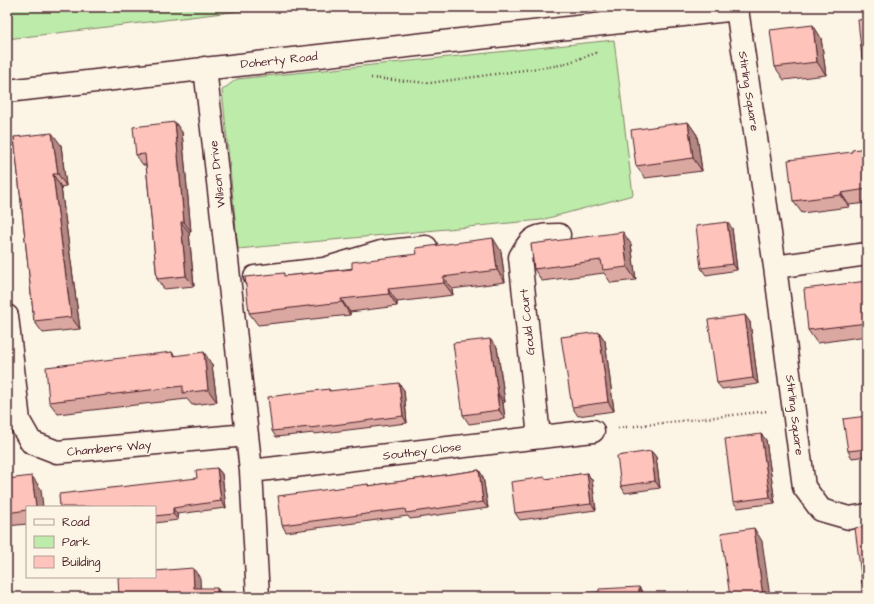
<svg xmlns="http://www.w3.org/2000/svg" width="874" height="604" font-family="'Architects Daughter',sans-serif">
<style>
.green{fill:#bdebaa;stroke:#84856a}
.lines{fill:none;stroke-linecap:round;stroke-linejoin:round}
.street-casing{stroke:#4a1f2b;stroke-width:25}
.path{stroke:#4a1f2b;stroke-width:2.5;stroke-dasharray:1 3;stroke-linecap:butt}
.street{stroke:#fcf5e5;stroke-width:22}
.wall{fill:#daa8a0;stroke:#4a1f2b}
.shaded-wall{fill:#b28882;stroke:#4a1f2b}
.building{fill:#fec3ba;stroke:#4a1f2b}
.labels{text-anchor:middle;stroke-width:3;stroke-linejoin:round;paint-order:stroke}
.street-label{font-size:12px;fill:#4a1f2b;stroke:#fcf5e5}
</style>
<rect width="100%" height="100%" fill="#fcf5e5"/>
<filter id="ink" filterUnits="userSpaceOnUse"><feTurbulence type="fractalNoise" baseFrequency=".025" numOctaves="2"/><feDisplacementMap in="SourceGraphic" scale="8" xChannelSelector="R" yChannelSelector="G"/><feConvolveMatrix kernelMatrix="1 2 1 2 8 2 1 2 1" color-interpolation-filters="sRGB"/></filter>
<g filter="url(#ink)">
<path class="green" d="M7 7H273L7 39Z
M614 40 633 195 541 220 238 249 222 90 237 79Z"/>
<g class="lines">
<g class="street-casing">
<path id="street" d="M205 68 247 435 251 471 258 597
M7 91 737 9 775 267 804 487 821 510 849 518 867 515
M775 267 867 254
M255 277 324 269 381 252 426 247
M7 316 19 421 31 442 57 452 247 435
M539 437 520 257C531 236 536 235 559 235
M251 471 593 431"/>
</g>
<path class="path" d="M371 78 430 83 561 65 599 52
M618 428 768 411"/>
<use href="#street" class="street"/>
</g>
<path class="wall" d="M867 19V65L862 58Z
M813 25 821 38 826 75 784 80 775 67Z
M688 122 697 135 702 171 645 178 636 166Z
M182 132 191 232H189L194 286 164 289 157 279 146 165H143L136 155Z
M14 137 61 145 66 186 61 187 80 329 43 333 34 321Z
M867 148V203L849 205V207L802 213 793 201 852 152Z
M732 228 737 270 706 275 701 268Z
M631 244 636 280 611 283 604 273 542 281 534 269Z
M501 251 505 282 452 289 453 295 397 302V306L350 312V315L258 325 249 313 286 276Z
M867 281V336L817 343 808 330Z
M750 322 758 384 722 389 717 383Z
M599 332 605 341 614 411 578 416 572 407Z
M497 347 505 402 503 403 505 419 469 424 463 415Z
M172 352 174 355 212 365 217 402 192 405 187 399 58 414 49 402Z
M329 389 330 391 404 390 407 423 314 434V433L276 437 272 431Z
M867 416V456L852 458 848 451Z
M761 434 766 440 775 503 738 508 733 502Z
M651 451 656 457 660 488 625 493 621 486Z
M217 468 222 474 226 508 177 514 178 520 155 523V507L197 478Z
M479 470 483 477 488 508 410 519 408 516 286 532 282 525 368 484 369 486Z
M587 473 592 480 596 510 520 520 515 513 546 479Z
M7 479 41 489 27 507V524L7 526Z
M867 526V590L862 583Z"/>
<path class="shaded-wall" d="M813 25 821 38 826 75 817 62Z
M175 122 182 132 191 232 184 222Z
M688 122 697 135 702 171 693 158Z
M52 133 61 145 66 186 58 174Z
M53 174 61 187 80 329 71 317Z
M841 193 849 205V207L841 195Z
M181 222 189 232 194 286 186 276Z
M727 222 732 228 737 270 733 264Z
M623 232 631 244 636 280 627 267Z
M493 238 501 251 505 282 497 270Z
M443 277 452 289 453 295 444 283Z
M388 289 397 302V306L389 294Z
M341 299 350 312V315L342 302Z
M745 315 750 322 758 384 753 378Z
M599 332 605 341 614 411 608 402Z
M490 339 497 347 505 402 498 394Z
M204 352 212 365 217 402 208 390Z
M399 383 404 390 407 423 403 416Z
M497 394 503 403 505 419 499 410Z
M761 434 766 440 775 503 770 497Z
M651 451 656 457 660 488 655 481Z
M217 468 222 474 226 508 221 501Z
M479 470 483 477 488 508 483 502Z
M587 473 592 480 596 510 591 504Z
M32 476 41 489 43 507H36Z
M173 508 177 514 178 520 173 514Z
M754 528 762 541 770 597H763Z
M193 568 200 578 201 597 194 588Z
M639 587 646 597H639Z
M217 588 224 597H217Z"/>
<path class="building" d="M867 19V57L862 58 858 20Z
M813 25 817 62 775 67 770 30Z
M175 122 184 222H181L186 276 157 279 145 154 136 155 133 127Z
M688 122 693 158 636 166 631 130Z
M52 133 58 174H53L71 317 34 321 14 137Z
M867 148V189L841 193V195L793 201 788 160 852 152V150Z
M727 222 733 264 701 268 696 226Z
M623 232 627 267 603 270 601 260 534 269 531 244Z
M493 238 497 270 443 277 444 283 388 289 389 294 341 299 342 302 249 313 245 277 284 273V276L352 269V262L417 254 416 248Z
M867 281V323L808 330 804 289Z
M745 315 753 378 717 383 708 320Z
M599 332 608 402 572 407 561 337Z
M490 339 498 394H497L499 410 463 415 453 343Z
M172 352 173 356 204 352 208 390 183 393V386L49 402 46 367Z
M399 383 403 416 310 428V427L272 431 268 397 329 389V391Z
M867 416V449L848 451 843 419Z
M761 434 770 497 733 502 725 439Z
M651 451 655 481 621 486 617 456Z
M217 468 221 501 173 508V514L155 516V507H60L59 494 197 478 196 470Z
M479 470 483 502 406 513 405 509 282 525 278 496 368 484V486Z
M587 473 591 504 515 513 511 482 545 477V479Z
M32 476 36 507H27V510L7 513V479Z
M867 526V582L862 583 855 528Z
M754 528 763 597H730L721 533Z
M193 568 194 588H217V597H119L118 577H155V571Z
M639 587V597H508L599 592V589Z"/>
</g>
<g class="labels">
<g class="street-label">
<text transform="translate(279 60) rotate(-6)" y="4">Doherty Road</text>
<text transform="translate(749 91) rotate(81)" y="4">Stirling Square</text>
<text transform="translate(217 174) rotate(-97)" y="4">Wilson Drive</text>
<text transform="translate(527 322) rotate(-96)" y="4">Gould Court</text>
<text transform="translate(795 415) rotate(83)" y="4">Stirling Square</text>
<text transform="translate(109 448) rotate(-5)" y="4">Chambers Way</text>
<text transform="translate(422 451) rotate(-7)" y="4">Southey Close</text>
</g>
</g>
<rect width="874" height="604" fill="none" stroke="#fcf5e5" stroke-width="24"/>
<rect x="12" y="12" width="850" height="580" fill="none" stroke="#4a1f2b" stroke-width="1.5" filter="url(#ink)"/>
<rect x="26" y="506" width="130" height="72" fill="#fcf5e5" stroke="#b59f9b"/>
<rect x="34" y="519" width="20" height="6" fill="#fcf5e5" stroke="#b59f9b"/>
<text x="62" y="526" font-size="12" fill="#4a1f2b">Road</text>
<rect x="34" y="536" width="20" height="12" fill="#bdebaa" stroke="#b59f9b"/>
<text x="62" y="546" font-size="12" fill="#4a1f2b">Park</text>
<rect x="34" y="556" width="20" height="12" fill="#fec3ba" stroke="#b59f9b"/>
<text x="62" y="566" font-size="12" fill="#4a1f2b">Building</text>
</svg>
